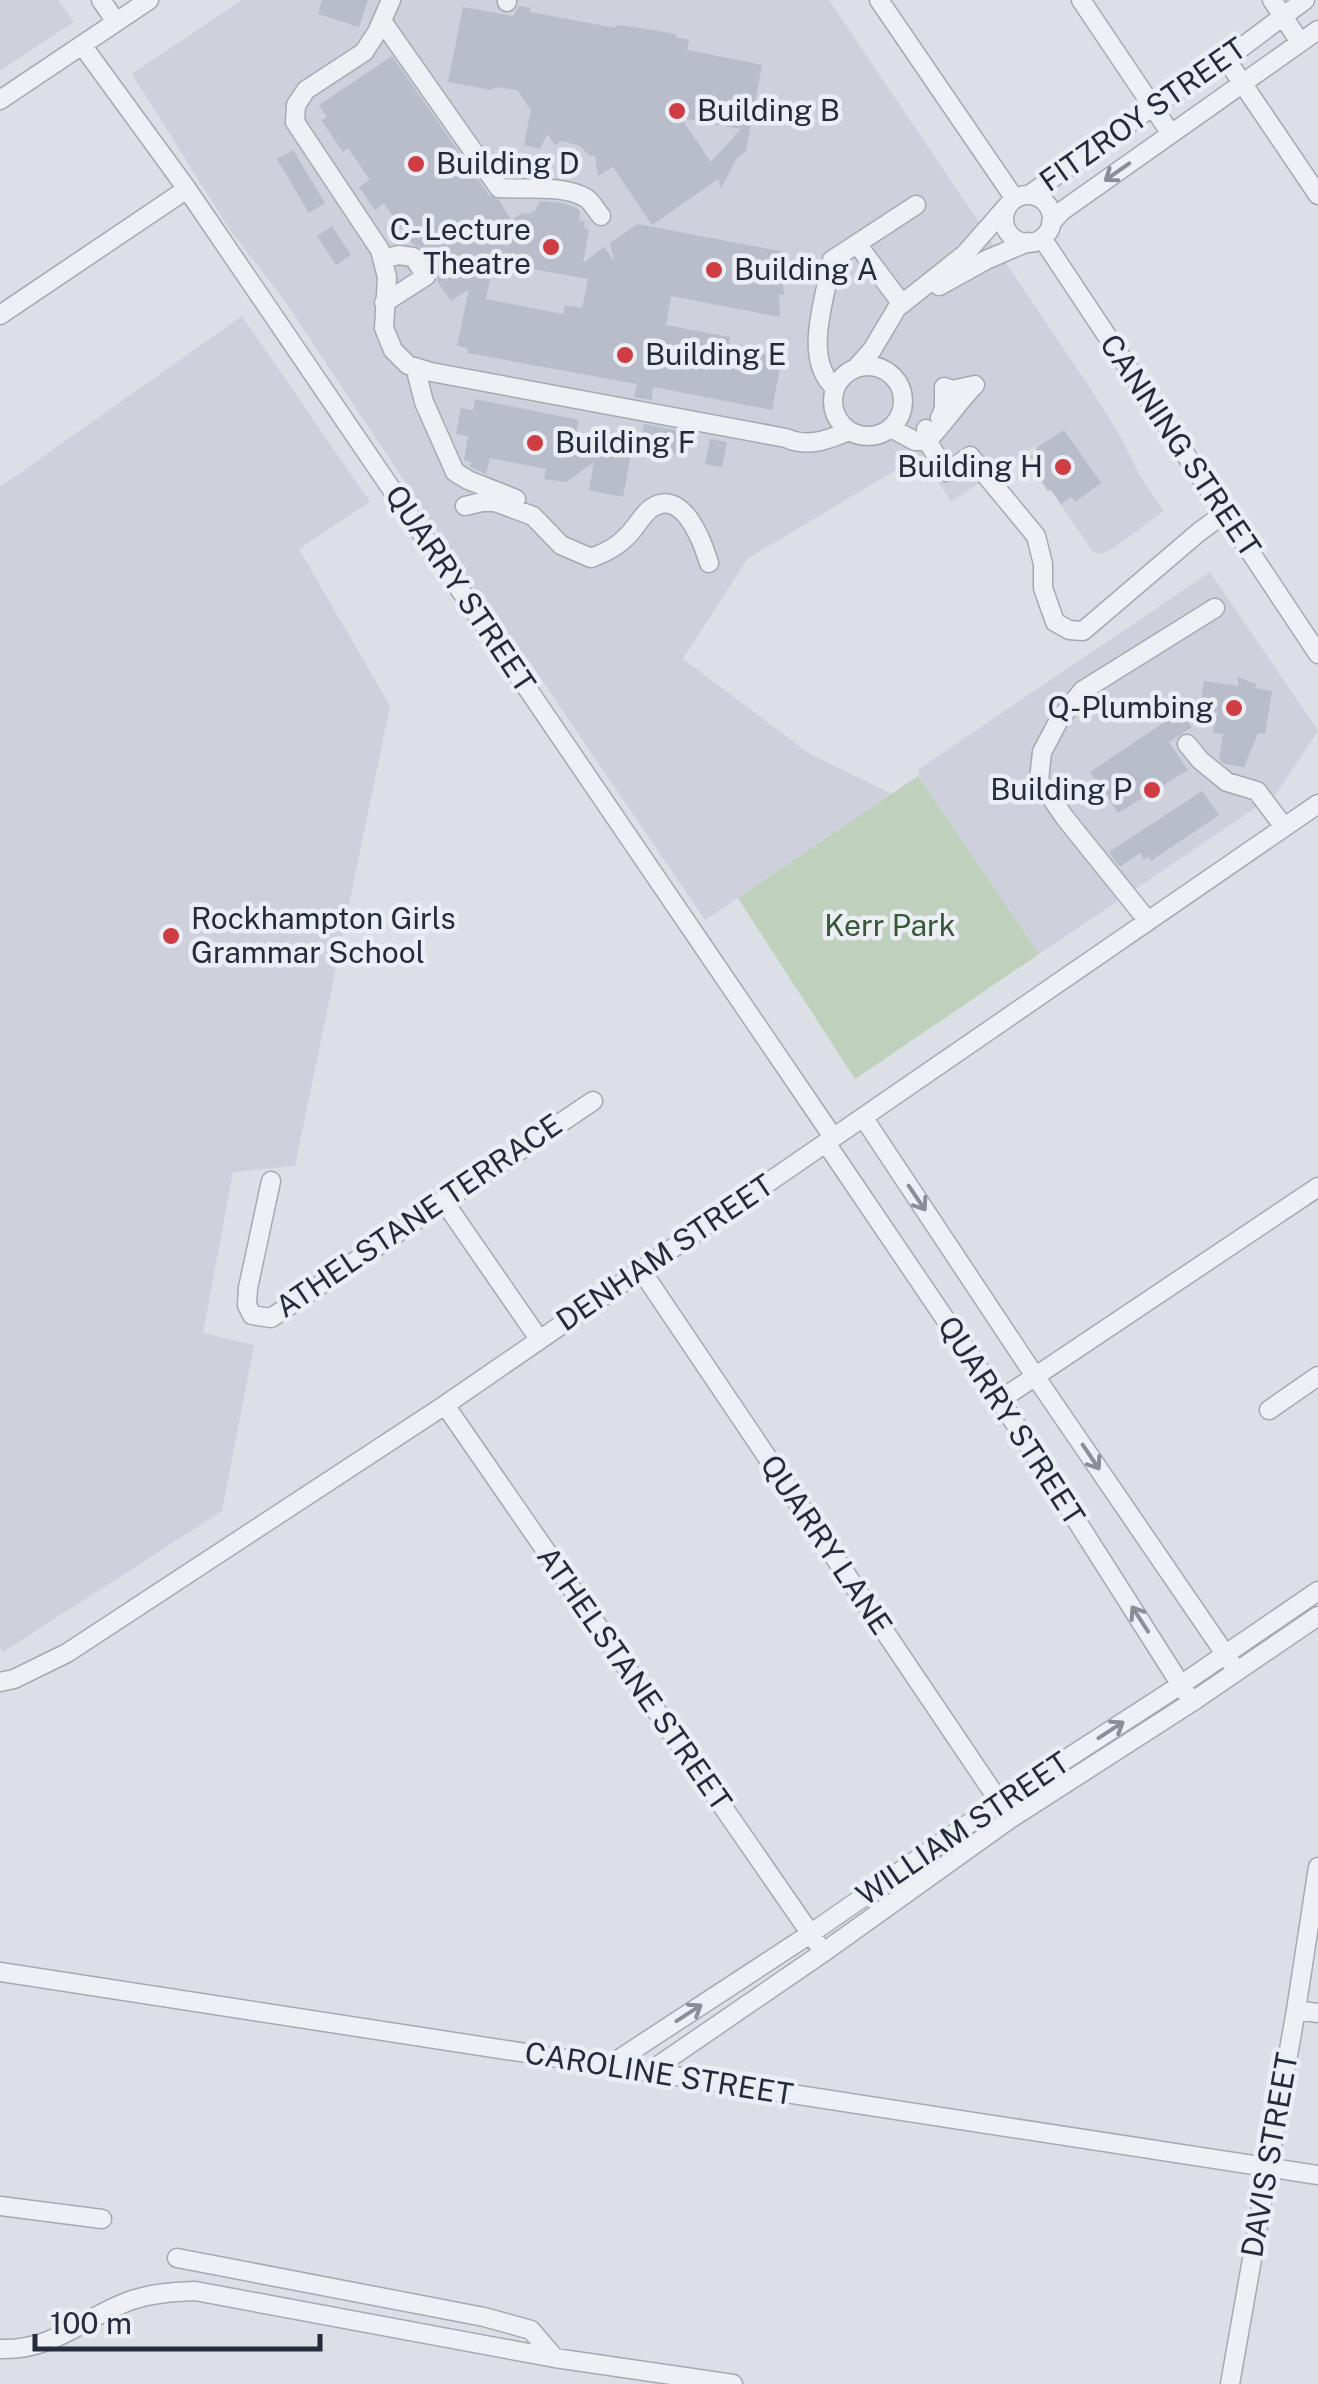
<svg xmlns="http://www.w3.org/2000/svg" width="1318" height="2384" font-family="'Public Sans',sans-serif">
<style>
.built{fill:#ced1db}
.green{fill:#bfd0bd}
.building{fill:#b9bdc9;fill-rule:evenodd}
.lines{fill:none;stroke-linecap:round;stroke-linejoin:round}
.minor-casing{stroke:#a5a9b3;stroke-width:21}
.minor{stroke:#eef0f5;stroke-width:18}
.oneway{stroke:#8a8e98}
.poi-dot{fill:#ce3d43;stroke:#ebeef4;stroke-width:4}
.labels{text-anchor:middle;stroke-width:9;stroke-linejoin:round;paint-order:stroke}
.poi-label{font-size:30px;fill:#262b3c;stroke:#ebeef4;text-anchor:start}
.street-label{font-size:30px;fill:#262b3c;stroke:#ebeef4}
.park-label{font-size:30px;fill:#365833;stroke:#ebeef4}
</style>
<rect width="100%" height="100%" fill="#dcdfe6"/>
<path class="built" d="M0 0H58L74 22 0 71Z
M242 0H829L1091 389 1120 436 1140 476 1164 511 1112 549 1101 554 1093 552 1051 490 1048 491 1036 473 1038 471 1030 456 1037 451 1035 446 951 502 928 467 916 458 747 559 683 659 810 754 892 794 705 920 533 667 505 636 465 581 452 553 285 301 230 230 132 74Z
M242 316 370 502 299 549 390 706 295 1166 233 1172 203 1333 254 1345 222 1511 3 1652 0 1648V487Z
M1210 572 1318 731 1276 794 1039 954 918 776 919 769Z"/>
<path class="green" d="M918 776 1039 954 855 1079 738 898Z"/>
<path class="building" d="M322 0H368L359 27 318 14Z
M519 6 531 8 530 12 616 28V25L634 27 676 34V37L689 40 687 50 762 65 746 151 737 158 721 188 718 179 652 225 613 167 598 176 595 155 590 156 580 146 562 141 555 145 547 134 540 149 524 145 531 110 517 90 496 87 491 90 448 82 463 7 513 16ZM681 118 741 129 711 162Z
M392 56 489 195 499 200 511 220 522 213 530 214 531 211 534 212 540 201 563 203 577 208 580 211 579 221H585L584 227 589 231 583 263 604 247 614 261 610 243 637 224 785 252 788 276 782 275 784 295 779 294 780 317 671 296 666 325 730 337 729 347 782 358 772 410 653 387 652 400 634 397 637 384 467 353 468 348 457 346 469 289 451 301 437 281 436 269 423 249 412 244 384 203 375 210 359 187 370 180 348 148 343 152 321 120 327 117 319 105ZM504 264 588 279 582 308 565 305 563 314 486 299 491 274Z
M293 150 325 203 309 213 277 159Z
M332 226 351 255 336 265 317 236Z
M475 399 579 420 575 438 632 449 623 497 589 490 594 462 566 482 544 479 546 469 490 458 486 474 470 467 471 462 464 460 468 436 456 434 461 408 473 410Z
M644 424 680 431 676 454 657 450 656 455 639 451Z
M1064 430 1101 483 1075 502 1071 497 1061 504 1050 489 1048 491 1036 473 1039 471 1030 456 1038 451 1036 448Z
M710 439 727 442 722 467 705 464Z
M1238 677 1256 684 1255 688 1272 691 1265 734 1258 733 1244 767 1224 764 1219 759 1223 734 1213 733 1218 710 1197 724 1204 681 1238 686Z
M1181 711 1192 727 1169 742 1188 770 1118 813 1090 772Z
M1202 791 1219 815 1151 861 1148 857 1144 860 1140 853 1120 867 1111 855 1109 852Z"/>
<g class="lines">
<g class="minor-casing">
<path id="minor" d="M101 0 116 22
M391 0 377 32 364 52 306 90 296 105 295 122 380 250 387 277 384 328 393 350 408 365 431 372 786 438C808 448 827 440 849 431
M879 0 1015 199
M1081 0 1171 134
M1272 0 1300 42
M507 2V0
M382 21 499 188C525 190 562 184 586 198 592 202 596 210 601 216
M82 45 187 189 833 1137
M1226 59 1318 195
M0 100 149 0
M1029 195 1152 107 1226 59 1305 0
M1004 219a24 24 0 1 1 48 0a24 24 0 1 1-48 0Z
M1051 223 1062 211 1318 30
M1042 238 1318 654
M857 244 902 304
M382 259 399 255 413 257 426 276 384 303
M939 286 986 260 1028 242
M0 315 187 189
M833 401a35 35 0 1 1 70 0a35 35 0 1 1-70 0Z
M415 367 424 402 455 472 468 480 516 499
M856 368 872 350 897 308 965 254 1008 205
M835 388C802 359 825 299 832 260L916 205
M940 418 944 409V387L952 390 975 385
M891 428 915 441H927C945 423 957 403 975 385
M926 429 927 441 947 472 970 456 1036 536 1043 564V588L1055 622 1069 630 1083 631 1199 532 1225 513
M465 506 482 502H495L533 516 561 545 591 558C610 551 623 543 635 527 640 520 644 514 650 509 682 486 702 540 709 563
M1187 744 1200 760 1227 782 1257 791 1284 827
M1148 921 1065 818 1039 780 1042 752 1059 720 1082 691 1215 608
M863 1117 1035 1376 1232 1664
M826 1143 1000 1400 1186 1693
M271 1181 248 1288 247 1305 252 1315 271 1318 593 1101
M443 1200 539 1339
M641 1270 1005 1810
M1000 1400 1318 1187
M445 1405 817 1943
M1269 1410 1318 1376
M0 1682 14 1679 67 1653 445 1405 1318 804
M0 1972 1318 2175
M1296 2010 1318 2013
M607 2067 810 1934 1000 1802 1182 1684 1318 1591
M649 2072 824 1952 1010 1819 1192 1702 1318 1616
M0 2206 102 2219
M177 2258 484 2317 531 2330 555 2358
M0 2349C55 2351 85 2316 132 2300 153 2293 174 2292 195 2291L555 2358 733 2384
M1230 2384 1296 2010 1318 1867"/>
</g>
<use href="#minor" class="minor"/>
</g>
<defs><path id="oneway-shaft" d="M-6 0H5M1.5-3L5.5 0L1.5 3" fill="none" stroke-width="1.6" stroke-linecap="round" stroke-linejoin="round" transform="scale(2.5)"/></defs>
<g class="oneway">
<use href="#oneway-shaft" transform="translate(1117 172) rotate(145)"/>
<use href="#oneway-shaft" transform="translate(917 1198) rotate(56)"/>
<use href="#oneway-shaft" transform="translate(1091 1457) rotate(56)"/>
<use href="#oneway-shaft" transform="translate(1140 1619) rotate(-123)"/>
<use href="#oneway-shaft" transform="translate(1111 1730) rotate(-33)"/>
<use href="#oneway-shaft" transform="translate(689 2013) rotate(-33)"/>
</g>
<g class="poi-dot">
<circle cx="677" cy="111" r="10"/>
<circle cx="416" cy="164" r="10"/>
<circle cx="551" cy="247" r="10"/>
<circle cx="714" cy="270" r="10"/>
<circle cx="625" cy="355" r="10"/>
<circle cx="535" cy="443" r="10"/>
<circle cx="1063" cy="467" r="10"/>
<circle cx="1234" cy="708" r="10"/>
<circle cx="1152" cy="790" r="10"/>
<circle cx="171" cy="936" r="10"/>
</g>
<g class="labels">
<g class="poi-label">
<text x="697" y="121">Building B</text>
<text x="436" y="174">Building D</text>
<text x="531" y="240" text-anchor="end">C- Lecture<tspan x="531" dy="34">Theatre</tspan></text>
<text x="734" y="280">Building A</text>
<text x="645" y="365">Building E</text>
<text x="555" y="453">Building F</text>
<text x="1043" y="477" text-anchor="end">Building H</text>
<text x="1214" y="718" text-anchor="end">Q-Plumbing</text>
<text x="1132" y="800" text-anchor="end">Building P</text>
<text x="191" y="929">Rockhampton Girls<tspan x="191" dy="34">Grammar School</tspan></text>
</g>
<g class="street-label">
<text transform="translate(1143 115) rotate(-35)" y="10">FITZROY STREET</text>
<text transform="translate(1180 446) rotate(56)" y="10">CANNING STREET</text>
<text transform="translate(460 589) rotate(56)" y="10">QUARRY STREET</text>
<text transform="translate(419 1216) rotate(-34)" y="10">ATHELSTANE TERRACE</text>
<text transform="translate(665 1253) rotate(-34)" y="10">DENHAM STREET</text>
<text transform="translate(1011 1421) rotate(57)" y="10">QUARRY STREET</text>
<text transform="translate(826 1545) rotate(56)" y="10">QUARRY LANE</text>
<text transform="translate(634 1679) rotate(55)" y="10">ATHELSTANE STREET</text>
<text transform="translate(963 1829) rotate(-34)" y="10">WILLIAM STREET</text>
<text transform="translate(659 2074) rotate(9)" y="10">CAROLINE STREET</text>
<text transform="translate(1270 2155) rotate(-80)" y="10">DAVIS STREET</text>
</g>
<g class="park-label">
<text x="890" y="936">Kerr Park</text>
</g>
</g>
<path d="M35 2334v15h285v-15" fill="none" stroke="#262b3c" stroke-width="5"/>
<text x="50" y="2334" font-size="30" fill="#262b3c" stroke="#ebeef4" stroke-width="8" paint-order="stroke">100 m</text>
</svg>
